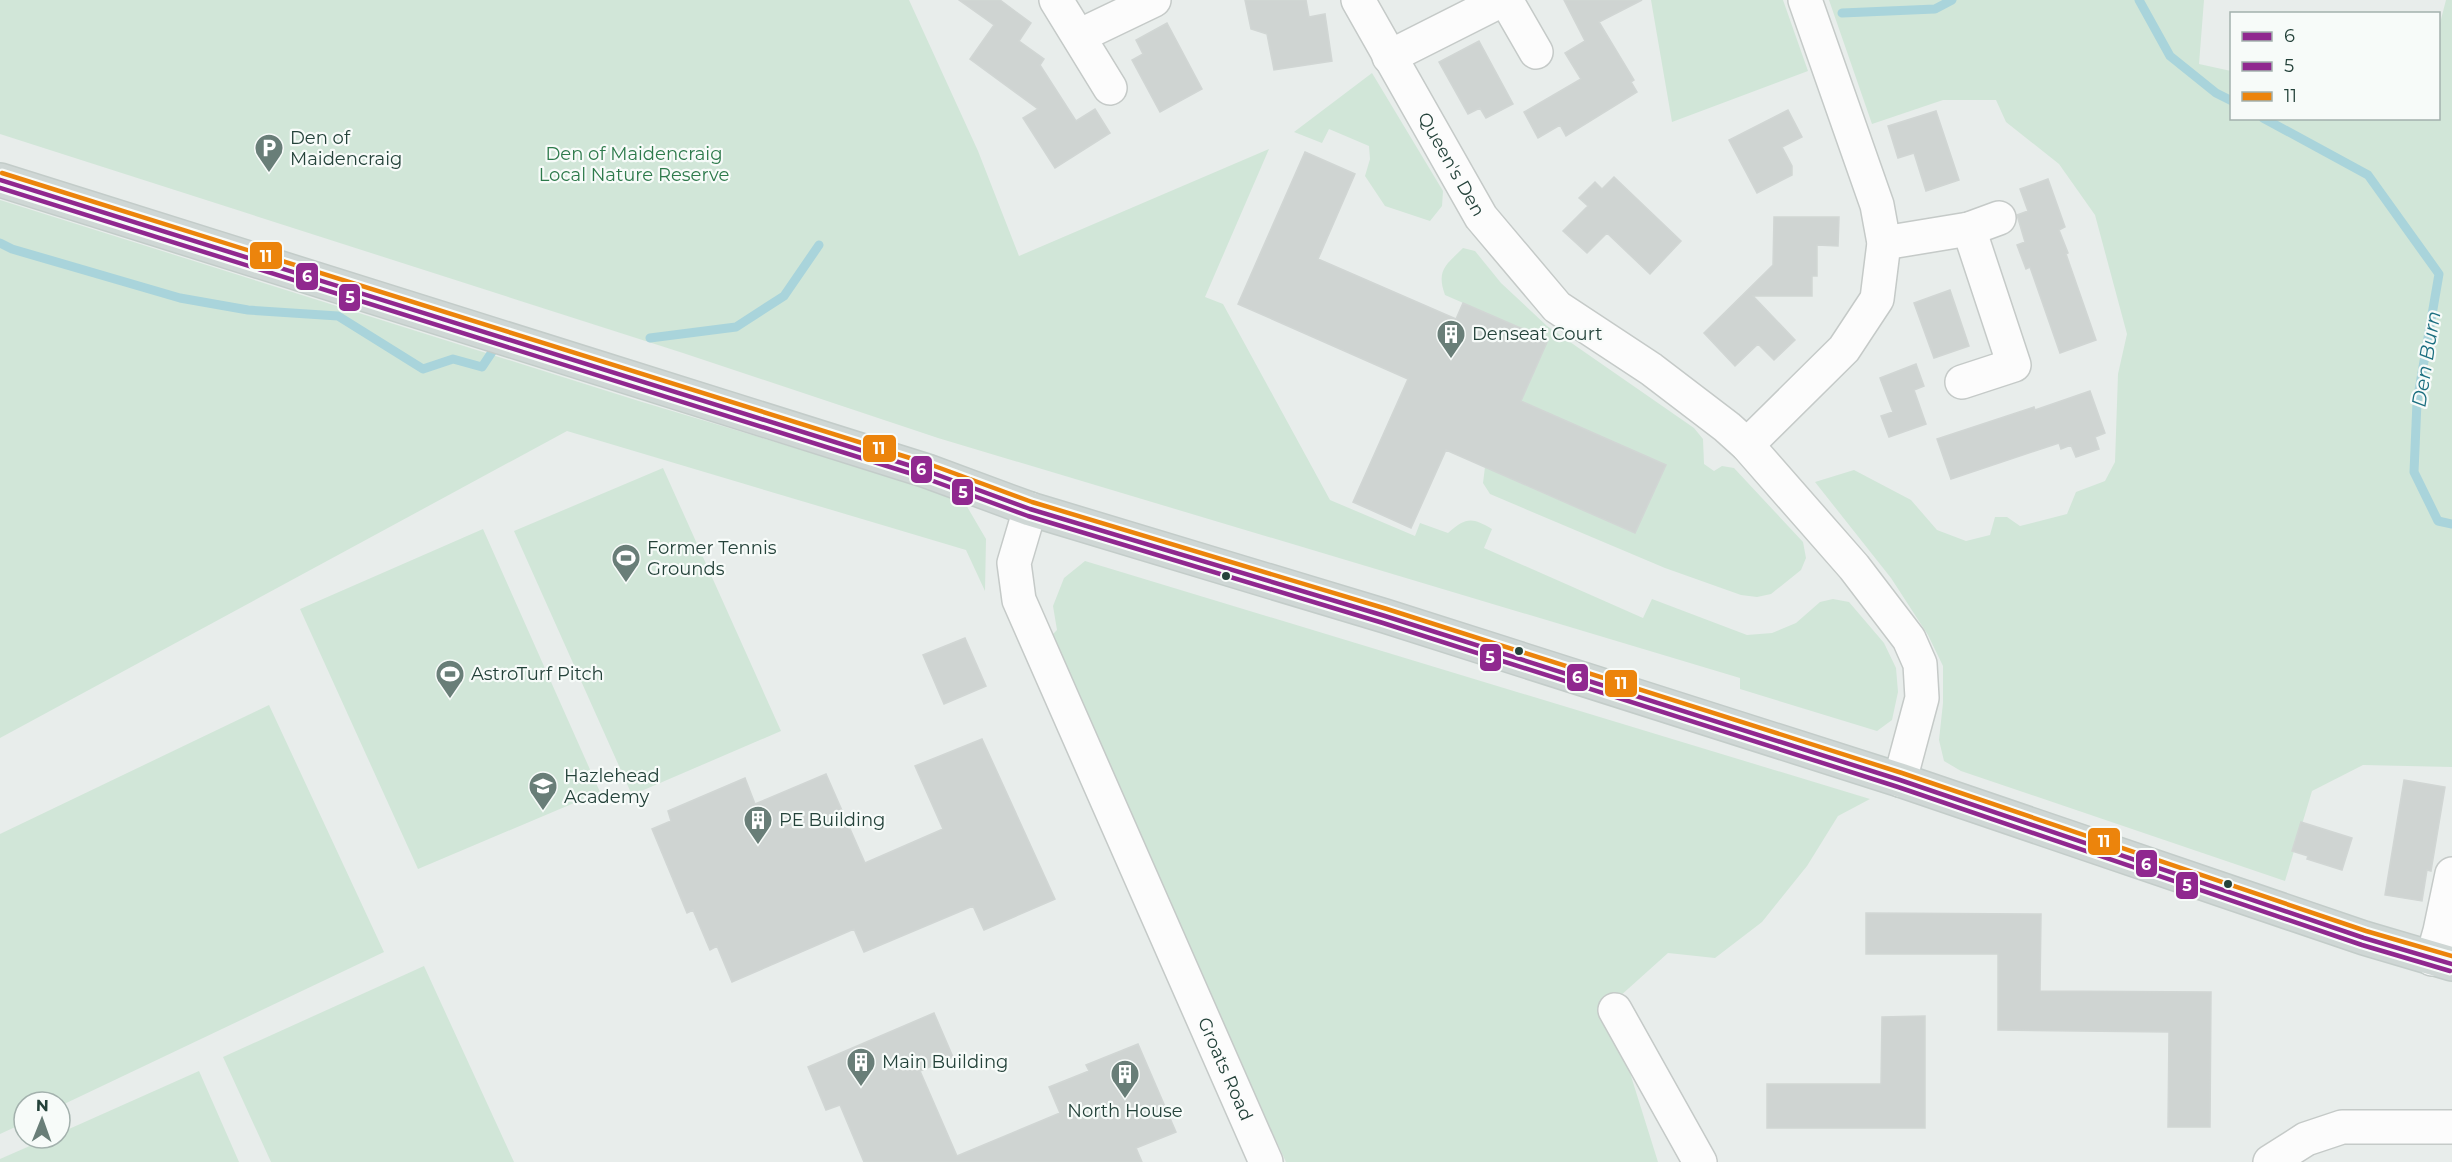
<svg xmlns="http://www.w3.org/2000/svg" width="2452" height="1162" font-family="Montserrat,sans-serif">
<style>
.green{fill:#d1e6d8}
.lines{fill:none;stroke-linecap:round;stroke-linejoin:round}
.stream{stroke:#a9d4db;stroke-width:9}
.building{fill:#cfd4d2;stroke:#d1d6d4;stroke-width:1.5}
.minor-casing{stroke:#c5cac8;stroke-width:36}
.major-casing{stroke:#c3ccc9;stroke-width:36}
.minor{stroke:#fcfcfc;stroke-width:33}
.major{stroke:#cfd7d5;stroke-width:33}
.bus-1-casing{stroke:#f7fbf9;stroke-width:9}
.bus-2-casing{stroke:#f7fbf9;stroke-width:9}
.bus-3-casing{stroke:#f7fbf9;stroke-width:9}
.bus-1{stroke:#90288f;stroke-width:4.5}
.bus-2{stroke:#90288f;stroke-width:4.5}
.bus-3{stroke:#ec840c;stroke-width:4.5}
.bus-dot{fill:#24423a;stroke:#f7fbf9;stroke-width:2}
.labels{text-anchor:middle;stroke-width:4.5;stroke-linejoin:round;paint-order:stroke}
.poi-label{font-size:18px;fill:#24423a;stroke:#f7fbf9;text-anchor:start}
.park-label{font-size:18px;fill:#2d7a4b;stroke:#f7fbf9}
.street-label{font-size:18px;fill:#24423a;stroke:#f7fbf9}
.water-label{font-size:20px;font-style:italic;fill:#1c6f80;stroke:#f7fbf9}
.line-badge{stroke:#f7fbf9;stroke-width:2}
.badge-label{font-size:16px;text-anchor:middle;font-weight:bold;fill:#fff}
</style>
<rect width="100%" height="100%" fill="#e8edeb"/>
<path class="green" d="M0 0H909L978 151 1019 256 1269 149 1205 297 1223 304 1330 500 1415 536 1420 523 1448 533C1466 517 1472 517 1492 529L1484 548 1643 618 1652 599 1747 635 1772 633 1796 623 1820 602 1833 599 1849 602 1884 643 1896 668 1898 692 1892 720 1877 731 1740 689V678L938 438 683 353 0 134Z
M1651 0H1783L1808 71 1672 122Z
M1829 0H2204L2199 64 2231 71 2232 118H2438L2439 27 2446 0H2452V767L2363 765 2312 791 2285 881 1961 771 1944 761 1939 740 1943 703V666L1928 635 1891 578 1815 482 1854 470 1911 500 1937 530 1966 541 1990 535 1995 517H2007L2020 526 2067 514 2076 492 2105 481 2115 462 2118 374 2127 334 2095 215 2059 164 2006 122 1996 100H1943L1872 124Z
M1372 73 1443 191 1442 206 1430 221 1385 206 1365 176 1370 159 1369 146 1329 129 1322 143 1294 132Z
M0 200 642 402 962 498 986 539 985 591 966 550 567 431 0 738Z
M1463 248 1475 251 1501 283 1547 326 1694 428 1703 439 1704 464 1714 471 1722 466 1734 468 1803 542 1806 558 1801 570 1771 594 1757 597 1741 595 1665 568 1490 494 1483 483 1485 467 1635 533 1665 465 1521 401 1548 340 1445 295C1436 270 1446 265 1463 248Z
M663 468 781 731 632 795 514 531Z
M483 529 600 792 418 869 300 609Z
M1085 561 1870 799 1838 816 1807 866 1762 922 1715 958 1668 953 1609 1006 1658 1162H1286L1099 758 1051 636 1057 630 1053 606 1064 578Z
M269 705 384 952 60 1106V1102H24V1123L0 1134V834Z
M424 966 514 1162H271L223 1057Z
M199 1071 239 1162H0V1159L48 1138H60V1133Z"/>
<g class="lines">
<path class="stream" d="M2139 0 2170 56 2216 93 2232 101
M1842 13 1935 9 1952 0
M2263 118 2368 175 2439 274 2417 402 2414 472 2438 521 2452 524
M0 243 12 249 180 298 248 310 338 316 423 369 453 359 482 367 494 349
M650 338 736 327 784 296 819 245"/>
</g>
<path class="building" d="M959 0H1000L1031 23 1019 41 1044 59 1040 65 1076 121 1095 109 1110 133 1055 168 1023 118 1038 109 970 59 994 25Z
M1245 0H1306L1309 17 1325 14 1332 61 1274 70 1267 34 1251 29Z
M1564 0H1642L1599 22 1634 80 1631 82 1637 92 1566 136 1560 125 1538 138 1524 112 1581 79 1565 53 1585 41Z
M1167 23 1202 89 1160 112 1132 60 1143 54 1136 40Z
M1479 41 1513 104 1486 118 1480 108 1468 114 1439 62Z
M1788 110 1802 137 1782 147 1792 166V175L1757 193 1729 140Z
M1936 111 1959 180 1926 191 1914 153 1898 158 1888 126Z
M1305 152 1355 174 1318 259 1456 319 1463 303 1548 340 1521 401 1666 465 1635 533 1446 450 1411 528 1353 502 1408 379 1238 304Z
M1614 177 1681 241 1650 274 1607 233 1587 253 1563 231 1588 206 1579 198 1595 182 1602 189Z
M2048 179 2065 227 2059 230 2068 253 2066 254 2096 340 2060 353 2030 267 2026 269 2017 245 2025 242 2017 215 2028 211 2020 189Z
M1774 217H1839L1838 246 1817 245V276H1812V296H1753L1795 340 1774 360 1758 344 1735 366 1704 333 1773 265Z
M1950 290 1969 346 1934 358 1914 303Z
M1916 364 1924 386 1914 390 1926 424 1889 437 1881 416 1893 412 1880 378Z
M2090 391 2105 433 2095 437 2099 449 2076 457 2071 445 2061 449 2059 443 1951 479 1937 439 2034 407 2035 410Z
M965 638 986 686 944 704 923 655Z
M982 739 1055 899 984 930 973 906 864 952 854 929 732 982 717 946 710 950 693 910 687 913 652 829 671 821 668 811 745 778 755 804 826 774 865 863 943 829 915 766Z
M2404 780 2445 787 2431 871 2427 870 2422 901 2385 895Z
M2301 822 2352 838 2342 870 2307 859 2308 856 2292 851Z
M1866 913 2041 914 2040 991 2211 992 2210 1127H2168L2169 1032 1998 1030V954H1866Z
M934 1013 953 1057 920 1071 957 1156 1060 1113 1049 1087 1089 1071 1086 1065 1138 1044 1176 1132 1136 1148 1142 1162H864L840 1105 826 1110 808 1067Z
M1925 1016V1128H1767V1084H1881L1882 1017Z"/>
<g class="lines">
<g class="minor-casing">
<g id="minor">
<path d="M1056 0 1110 88"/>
<path id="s1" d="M1358 0 1481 217 1557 307 1651 369 1727 427 1747 445 1854 567 1909 639 1920 664 1922 698 1900 780"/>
<path d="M1506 0 1536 52"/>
<path d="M1079 36 1154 0"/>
<path d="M1389 57 1502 0"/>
<path d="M1884 243 1969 229 1999 218"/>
<path d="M1962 382 2014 365 1969 229"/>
<path d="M1747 445 1844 349 1877 299 1884 243 1877 205 1805 0"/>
<path id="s2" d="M1030 509 1014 563 1019 600 1266 1162"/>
<path d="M2432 959 2440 931 2452 874"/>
<path d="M1615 1010 1700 1162"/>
<path d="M2270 1162 2306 1139 2342 1127H2452"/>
</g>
</g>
<g class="major-casing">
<path id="major" d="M0 180 927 471 1030 509 1385 616 1900 780 2364 938 2452 964"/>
</g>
<use href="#minor" class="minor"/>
<use href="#major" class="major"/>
<g class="bus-1-casing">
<path id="bus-1" d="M0 180 927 471 1030 509 1385 616 1900 780 2364 938 2452 964"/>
</g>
<g class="bus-2-casing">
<path id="bus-2" d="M0 188 925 478 1028 516 1383 623 1898 787 2362 945 2450 971"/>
</g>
<g class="bus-3-casing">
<path id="bus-3" d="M2 173 929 464 1032 502 1387 609 1902 773 2366 931 2452 956"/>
</g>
<use href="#bus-1" class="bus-1"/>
<use href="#bus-2" class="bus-2"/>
<use href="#bus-3" class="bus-3"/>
</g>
<defs>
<g id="parking-pin" transform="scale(1.5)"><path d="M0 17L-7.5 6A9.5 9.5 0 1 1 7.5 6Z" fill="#697e78" stroke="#f7fbf9"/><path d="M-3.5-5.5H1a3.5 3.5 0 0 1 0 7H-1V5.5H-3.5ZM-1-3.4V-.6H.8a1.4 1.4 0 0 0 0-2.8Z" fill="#fff"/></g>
<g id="building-pin" transform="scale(1.5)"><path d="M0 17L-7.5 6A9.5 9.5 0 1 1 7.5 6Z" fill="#697e78" stroke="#f7fbf9"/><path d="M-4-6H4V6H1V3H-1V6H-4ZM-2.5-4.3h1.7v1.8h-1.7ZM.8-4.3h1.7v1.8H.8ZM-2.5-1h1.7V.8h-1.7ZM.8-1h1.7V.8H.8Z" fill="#fff"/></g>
<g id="stadium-pin" transform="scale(1.5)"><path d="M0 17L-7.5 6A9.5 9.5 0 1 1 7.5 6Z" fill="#697e78" stroke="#f7fbf9"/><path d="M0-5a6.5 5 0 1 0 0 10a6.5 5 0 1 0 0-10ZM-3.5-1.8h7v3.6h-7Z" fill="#fff"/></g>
<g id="school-pin" transform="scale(1.5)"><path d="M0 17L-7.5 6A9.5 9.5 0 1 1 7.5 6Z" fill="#697e78" stroke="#f7fbf9"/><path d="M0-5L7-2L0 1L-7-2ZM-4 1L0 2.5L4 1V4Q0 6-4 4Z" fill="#fff"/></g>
</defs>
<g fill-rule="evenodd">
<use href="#parking-pin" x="269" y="148"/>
<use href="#building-pin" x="1451" y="334"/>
<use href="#stadium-pin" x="626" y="558"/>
<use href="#stadium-pin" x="450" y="674"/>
<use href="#school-pin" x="543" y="786"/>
<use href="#building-pin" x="758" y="820"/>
<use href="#building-pin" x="861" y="1062"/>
<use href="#building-pin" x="1125" y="1074"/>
</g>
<g class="bus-dot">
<circle cx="1226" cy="576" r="5"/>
<circle cx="1519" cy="651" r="5"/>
<circle cx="2228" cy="884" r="5"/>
</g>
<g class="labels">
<g class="poi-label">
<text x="290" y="144">Den of<tspan x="290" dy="21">Maidencraig</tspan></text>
<text x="1472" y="340">Denseat Court</text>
<text x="647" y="554">Former Tennis<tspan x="647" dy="21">Grounds</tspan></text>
<text x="471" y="680">AstroTurf Pitch</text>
<text x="564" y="782">Hazlehead<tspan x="564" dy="21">Academy</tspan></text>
<text x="779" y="826">PE Building</text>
<text x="882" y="1068">Main Building</text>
<text x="1125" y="1117" text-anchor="middle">North House</text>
</g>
<g class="park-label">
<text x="634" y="160">Den of Maidencraig<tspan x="634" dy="21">Local Nature Reserve</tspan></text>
</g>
<g class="street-label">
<text dy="6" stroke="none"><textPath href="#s1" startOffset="189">Queen's Den</textPath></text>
<text dy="6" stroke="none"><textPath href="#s2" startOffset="606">Groats Road</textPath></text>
</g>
<g class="water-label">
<text transform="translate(2426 359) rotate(-81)" y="7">Den Burn</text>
</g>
</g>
<g class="line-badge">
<rect x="249" y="241" width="34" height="29" rx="6" fill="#ec840c"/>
<rect x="295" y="262" width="24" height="29" rx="6" fill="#90288f"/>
<rect x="338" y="283" width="23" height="29" rx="6" fill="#90288f"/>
<rect x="862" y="434" width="35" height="29" rx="6" fill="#ec840c"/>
<rect x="910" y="455" width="23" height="29" rx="6" fill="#90288f"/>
<rect x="951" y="478" width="23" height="28" rx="6" fill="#90288f"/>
<rect x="1479" y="643" width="23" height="29" rx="6" fill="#90288f"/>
<rect x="1566" y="663" width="23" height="29" rx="6" fill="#90288f"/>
<rect x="1604" y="669" width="34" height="29" rx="6" fill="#ec840c"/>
<rect x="2087" y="827" width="34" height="29" rx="6" fill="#ec840c"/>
<rect x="2135" y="849" width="23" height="29" rx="6" fill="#90288f"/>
<rect x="2175" y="871" width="24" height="29" rx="6" fill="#90288f"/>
</g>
<g class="badge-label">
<text x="266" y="262">11</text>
<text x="307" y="282">6</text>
<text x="350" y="303">5</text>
<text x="879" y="454">11</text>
<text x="921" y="475">6</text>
<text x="963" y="498">5</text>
<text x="1490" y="663">5</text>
<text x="1577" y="683">6</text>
<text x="1621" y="689">11</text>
<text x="2104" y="847">11</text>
<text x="2146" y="870">6</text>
<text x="2187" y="891">5</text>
</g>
<rect x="2230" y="12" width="210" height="108" fill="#f7fbf9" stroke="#a3b1ad" stroke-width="1.5"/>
<rect x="2242" y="32" width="30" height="9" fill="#90288f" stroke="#a3b1ad" stroke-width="1.5"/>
<text x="2284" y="42" font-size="18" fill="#24423a">6</text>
<rect x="2242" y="62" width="30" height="9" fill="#90288f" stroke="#a3b1ad" stroke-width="1.5"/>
<text x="2284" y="72" font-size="18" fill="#24423a">5</text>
<rect x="2242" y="92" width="30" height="9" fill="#ec840c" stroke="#a3b1ad" stroke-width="1.5"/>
<text x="2284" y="102" font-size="18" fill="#24423a">11</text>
<g transform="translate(42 1120) rotate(1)"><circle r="28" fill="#f7fbf9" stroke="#a3b1ad" stroke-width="1.5"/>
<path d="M0-4.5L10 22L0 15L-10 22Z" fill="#697e78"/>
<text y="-9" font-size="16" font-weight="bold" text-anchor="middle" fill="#24423a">N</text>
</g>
</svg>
